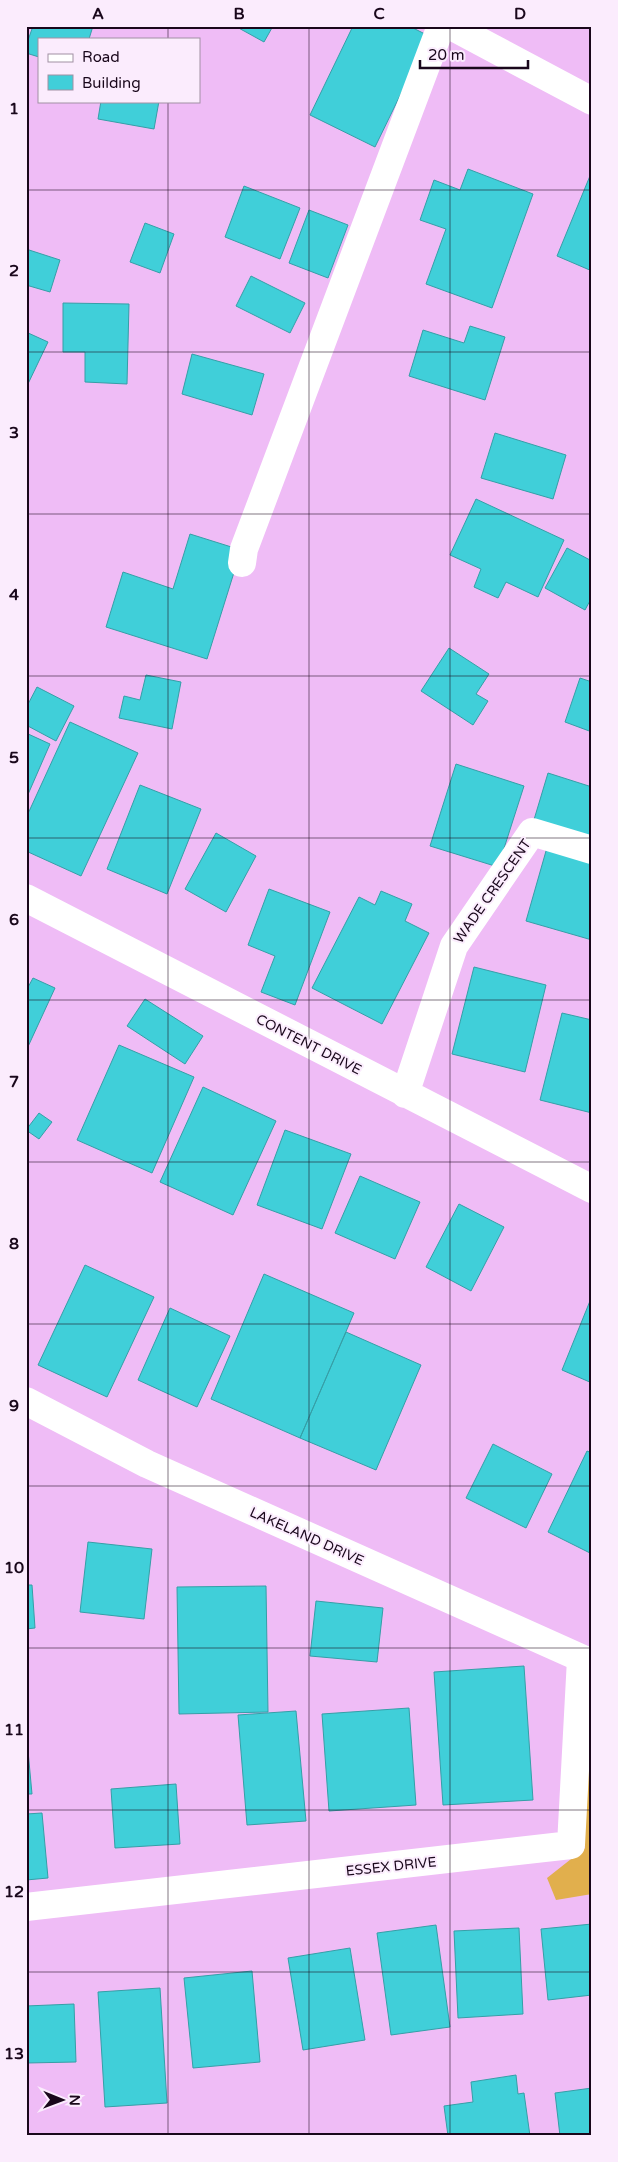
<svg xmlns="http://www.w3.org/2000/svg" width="618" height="2162" font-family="'Varela Round',sans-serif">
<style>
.green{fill:#e1af4d}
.building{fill:#40cfd9;stroke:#359fa7}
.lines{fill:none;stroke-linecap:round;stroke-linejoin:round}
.street{stroke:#fff;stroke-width:28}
.secondary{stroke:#fff;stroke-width:28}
.grid{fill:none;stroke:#19071b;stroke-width:1;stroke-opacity:0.55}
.labels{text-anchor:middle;stroke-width:4;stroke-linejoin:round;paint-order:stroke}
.street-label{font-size:14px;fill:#19071b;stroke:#fbecfd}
.neatline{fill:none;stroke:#19071b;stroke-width:2}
.grid-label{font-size:16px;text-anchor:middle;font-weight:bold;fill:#19071b}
</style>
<rect width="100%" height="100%" fill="#efbcf6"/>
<path class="green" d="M592 1740V1894L556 1900 547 1878 585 1848 579 1834Z"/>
<path class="building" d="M33 26H93L89 39H39V57L26 53V46Z
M235 26H273L264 42Z
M353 26H409L429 36 375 147 310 115Z
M101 101H159L154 129 98 119Z
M468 169 533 194 492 308 426 284 446 229 420 220 434 180 460 190Z
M592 171V271L557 256Z
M244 186 300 208 280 259 225 237Z
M309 210 348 225 328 278 289 263Z
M145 223 174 234 160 273 130 262Z
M26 249 60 260 50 292 26 285Z
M251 276 305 303 290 333 236 306Z
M63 303 129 304 127 384 85 382V352H63Z
M470 326 505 337 485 400 409 376 423 330 464 343Z
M26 332 48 342 26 388Z
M192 354 264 374 252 415 182 394Z
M495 433 566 455 553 499 481 478Z
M476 499 564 540 538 597 506 582 498 598 474 587 481 569 450 555Z
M190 534 241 550 207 659 106 627 123 572 173 589Z
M567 548 592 561V597L585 610 545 588Z
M449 648 489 674 476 694 488 701 473 725 421 691Z
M146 675 181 682 172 729 119 718 124 696 140 700Z
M580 678 592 682V732L565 722Z
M37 687 74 706 56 741 26 725V708Z
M70 722 138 753 81 876 26 851V818Z
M26 733 50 744 26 799Z
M456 764 524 786 498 867 430 846Z
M548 773 592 787V841L533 823Z
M140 785 201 809 167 894 107 869Z
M216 833 256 856 226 912 185 889Z
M548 844 592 856V940L526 921Z
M269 889 330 912 295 1005 261 992 275 956 248 945Z
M381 891 412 904 405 921 429 933 382 1024 312 988 359 897 375 905Z
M474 967 546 985 525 1072 452 1054Z
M33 978 55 988 26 1051V991Z
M145 999 203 1036 185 1064 127 1026Z
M562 1013 592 1020V1113L540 1100Z
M119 1045 194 1077 152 1173 77 1140Z
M203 1087 276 1121 233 1215 160 1182Z
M39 1113 52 1122 39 1139 26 1130Z
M285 1130 351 1154 322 1229 257 1205Z
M360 1176 420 1202 395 1259 335 1233Z
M459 1204 504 1227 471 1291 426 1267Z
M85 1265 154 1297 107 1397 38 1365Z
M264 1274 354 1313 300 1438 211 1399Z
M592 1296V1383L562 1370Z
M170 1308 230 1336 197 1407 138 1380Z
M346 1332 421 1365 376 1470 300 1438Z
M493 1444 552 1474 526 1528 466 1498Z
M587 1451 592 1453V1554L548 1532Z
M88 1542 152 1549 144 1619 80 1612Z
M26 1585H32L35 1628 26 1629Z
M266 1586 268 1712 179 1714 177 1587Z
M316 1601 383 1608 377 1662 310 1656Z
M524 1666 533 1800 443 1805 434 1672Z
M409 1708 416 1805 329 1811 322 1714Z
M296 1711 306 1821 247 1825 238 1715Z
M26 1729 32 1794H26Z
M176 1784 180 1844 115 1848 111 1789Z
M42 1813 48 1878 26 1880V1814Z
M592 1924V1995L548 2000 541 1929Z
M436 1925 450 2027 391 2035 377 1933Z
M519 1928 523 2014 458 2018 454 1931Z
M350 1948 365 2040 303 2050 288 1958Z
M252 1971 260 2062 193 2068 184 1978Z
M160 1988 167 2103 105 2107 98 1992Z
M74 2004 76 2062 27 2063 26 2006Z
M516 2075 518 2094 524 2093 530 2136H448L444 2106 473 2102 471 2082Z
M592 2088V2136H560L555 2093Z"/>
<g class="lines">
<path class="street" d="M242 563 244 549 441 26
M26 898 592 1189
M405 1094 454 946 532 832 592 850
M26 1401 147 1464 592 1663
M26 1907 571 1845 581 1659"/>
<path class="secondary" d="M451 26 592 101"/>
</g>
<path class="grid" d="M168 26V39M309 26V2136M450 26V2136M168 101V2136M26 190H592M26 352H592M26 514H592M26 676H592M26 838H592M26 1000H592M26 1162H592M26 1324H592M26 1486H592M26 1648H592M26 1810H592M26 1972H592"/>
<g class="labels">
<g class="street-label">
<text transform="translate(492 891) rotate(-55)" y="5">WADE CRESCENT</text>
<text transform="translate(309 1044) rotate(27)" y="5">CONTENT DRIVE</text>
<text transform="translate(307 1536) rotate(24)" y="5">LAKELAND DRIVE</text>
<text transform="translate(391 1866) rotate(-6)" y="5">ESSEX DRIVE</text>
</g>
</g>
<rect width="618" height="2162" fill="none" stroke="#fbecfd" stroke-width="55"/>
<rect x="38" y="38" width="162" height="65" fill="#fbecfd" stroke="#a190a3"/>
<rect x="48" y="54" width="25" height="8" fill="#ffffff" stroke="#a190a3"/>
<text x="82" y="62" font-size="15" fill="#19071b">Road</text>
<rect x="48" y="75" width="25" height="15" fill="#40cfd9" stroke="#a190a3"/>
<text x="82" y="88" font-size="15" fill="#19071b">Building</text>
<g transform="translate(62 2100) rotate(91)" stroke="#fbecfd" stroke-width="4" paint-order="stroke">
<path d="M0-4L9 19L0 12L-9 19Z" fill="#19071b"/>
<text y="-8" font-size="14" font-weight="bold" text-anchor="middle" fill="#19071b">N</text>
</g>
<path d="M420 60v8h108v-8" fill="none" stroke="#19071b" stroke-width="2.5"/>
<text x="428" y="60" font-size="15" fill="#19071b" stroke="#fbecfd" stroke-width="4" paint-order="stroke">20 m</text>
<rect x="28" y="28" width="562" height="2106" class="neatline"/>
<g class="grid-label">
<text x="98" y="19">A</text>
<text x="239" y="19">B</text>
<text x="379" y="19">C</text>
<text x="520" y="19">D</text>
<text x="14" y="114">1</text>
<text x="14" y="276">2</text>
<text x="14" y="438">3</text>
<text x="14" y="600">4</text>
<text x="14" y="763">5</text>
<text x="14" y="925">6</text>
<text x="14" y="1087">7</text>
<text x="14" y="1249">8</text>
<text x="14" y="1411">9</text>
<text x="14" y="1573">10</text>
<text x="14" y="1735">11</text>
<text x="14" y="1897">12</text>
<text x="14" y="2059">13</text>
</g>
</svg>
